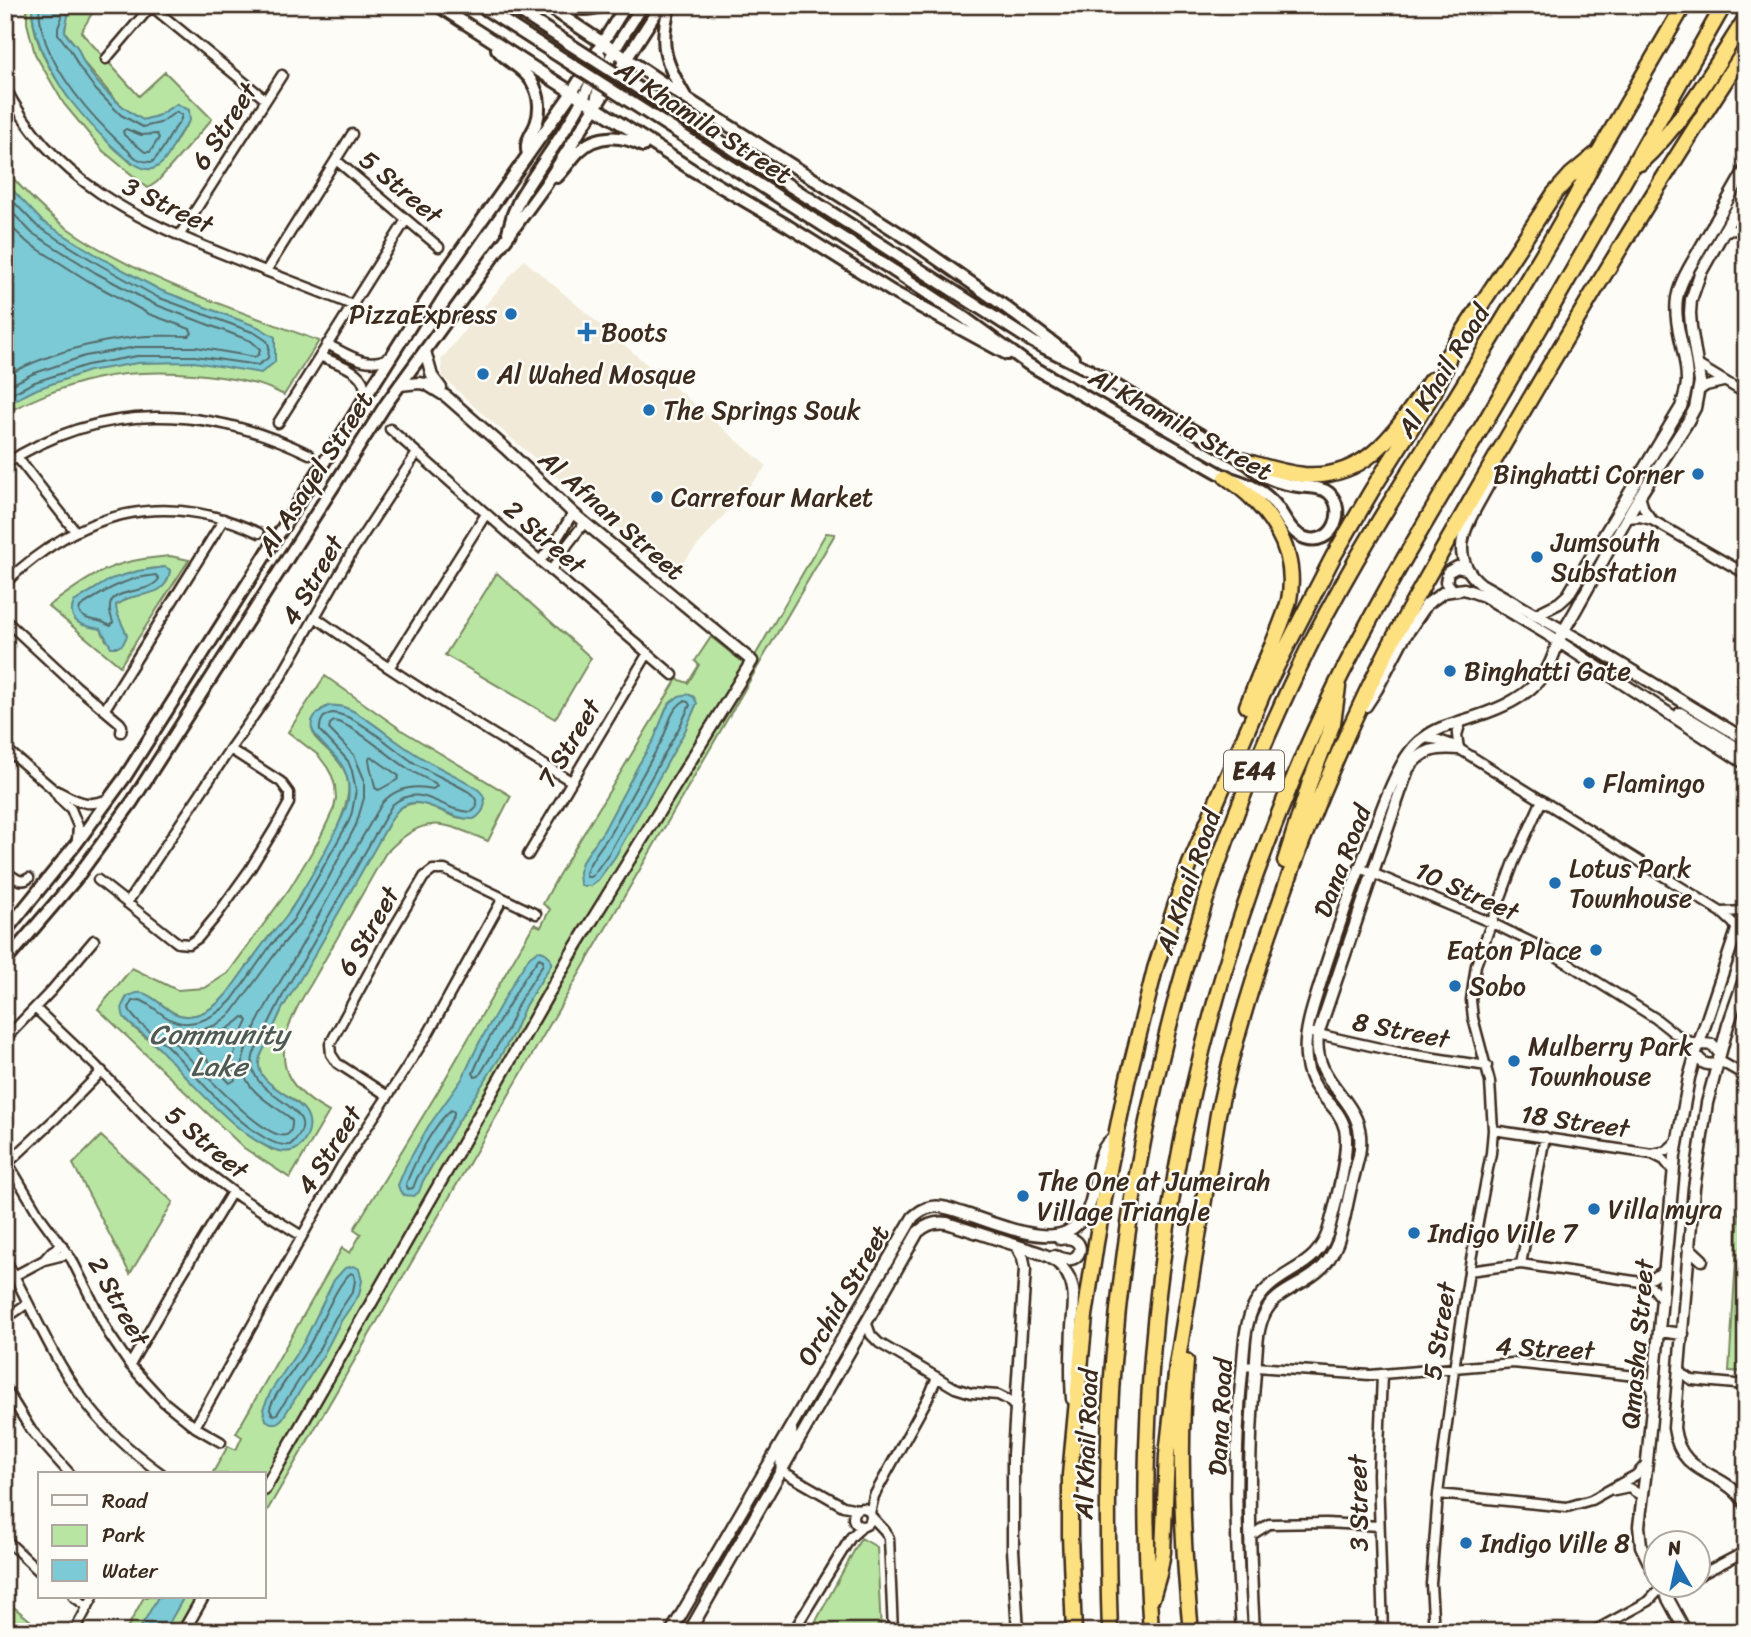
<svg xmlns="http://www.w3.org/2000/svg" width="1751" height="1637" font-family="Sriracha,sans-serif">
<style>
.built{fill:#f2ead8}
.green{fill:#b9e5a3;stroke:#7a8860;stroke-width:2;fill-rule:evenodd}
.water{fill:#7bcad6;stroke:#618a8c;stroke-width:2}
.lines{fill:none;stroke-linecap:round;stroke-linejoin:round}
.shore{stroke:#556a68;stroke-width:2}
.minor-casing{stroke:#3b2a1e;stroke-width:13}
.tertiary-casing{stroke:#3b2a1e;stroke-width:15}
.secondary-casing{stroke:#3b2a1e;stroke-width:16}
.motorway-casing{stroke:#3b2a1e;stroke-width:19}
.minor{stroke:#fdfcf7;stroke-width:8}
.tertiary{stroke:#fdfcf7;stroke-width:10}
.secondary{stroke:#fdfcf7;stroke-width:10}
.motorway{stroke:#fde080;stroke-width:14}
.secondary-bridge-casing{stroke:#3b2a1e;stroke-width:16;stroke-linecap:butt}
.secondary-bridge{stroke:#fdfcf7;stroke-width:10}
.poi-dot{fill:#1f6fb2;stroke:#fdfcf7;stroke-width:2.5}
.labels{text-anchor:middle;stroke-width:5;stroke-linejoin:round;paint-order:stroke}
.shield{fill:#fdfcf7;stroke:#75695f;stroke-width:2}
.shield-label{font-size:24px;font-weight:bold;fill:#3b2a1e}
.street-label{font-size:26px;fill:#3b2a1e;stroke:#fdfcf7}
.poi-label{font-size:26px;fill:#3b2a1e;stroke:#fdfcf7;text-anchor:start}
.water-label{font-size:28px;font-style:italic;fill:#4e5a55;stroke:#fdfcf7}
</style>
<rect width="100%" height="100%" fill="#fdfcf7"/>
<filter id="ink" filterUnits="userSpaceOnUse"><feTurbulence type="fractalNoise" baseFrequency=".0143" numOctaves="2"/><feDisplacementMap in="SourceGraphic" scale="14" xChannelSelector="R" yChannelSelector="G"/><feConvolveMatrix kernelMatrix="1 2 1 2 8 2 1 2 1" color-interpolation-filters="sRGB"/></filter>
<g filter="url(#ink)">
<path class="built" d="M524 260 767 466 672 575 478 410 443 377 441 360 481 310Z"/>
<path class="green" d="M27 5H32C31 68 90 124 132 164L168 155 180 134 190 120 177 104 157 116 143 120 126 110 113 97 84 63 77 47 65 32 68 8 65 5H89L94 10 81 32 139 96 165 72 212 119 157 182 148 188 103 151 64 104 35 54 27 23Z
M5 169C23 190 44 212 67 228 141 280 235 309 319 341L284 395C276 391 268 387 260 385 212 372 144 368 95 379 63 386 34 399 5 413Z
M826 533 835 534 264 1516V1490L752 661Z
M170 556 189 560 120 666 48 606C68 593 87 577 110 568 129 560 149 558 170 556ZM165 567 170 570C167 597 144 592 126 599 125 600 118 605 116 605V612L120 620 106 640 101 629 75 602C106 580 126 571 165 567Z
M497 573 591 658 555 719 445 655Z
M711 637 745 664 689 761 578 930 547 989 264 1481V1474H212L228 1446 236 1450 242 1437 236 1433 342 1248 350 1253 361 1234 354 1229 437 1093 534 924 541 927 550 909 543 904 558 876 677 679 688 683 699 665 695 661Z
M325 676 403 731 511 796 488 841C441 821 424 813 385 854L311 984C292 1013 268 1059 298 1089 307 1099 318 1106 329 1112L290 1178 244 1148 98 1009 132 968 177 990 205 988 228 973 290 888 319 840 334 808 336 798 335 786 332 776 327 767 318 755 288 732ZM343 707C371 719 394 741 420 758 440 770 462 778 481 793L483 810 477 817C447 827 426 787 396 811L282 1009 260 1057C251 1087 297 1092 307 1115 309 1120 308 1126 308 1132L272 1150C228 1127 198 1085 163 1052 154 1043 131 1028 126 1019 121 1010 122 1001 129 995 135 995 141 995 147 996 155 998 163 1006 171 1011 190 1023 213 1011 226 995 239 978 251 960 264 943 272 932 281 924 288 913 306 888 353 812 348 783 345 761 327 752 314 736L313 721 322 709Z
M101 1136 173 1202 130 1274 73 1164Z
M1746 1162V1372L1729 1371 1740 1196Z
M861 1538 877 1547 881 1632H810Z
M144 1597H197L177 1632H125Z
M5 1600 32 1622 24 1632H5Z"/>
<path class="water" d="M32 5H65L68 8C70 19 65 22 65 30 65 37 74 42 77 47 80 52 81 58 84 63 97 86 120 107 143 120L157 116 177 104 189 110 190 120C187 124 183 129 180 133 173 144 168 162 155 168 135 179 82 115 70 100 61 89 54 75 47 62 39 45 32 25 32 5Z
M5 182 42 221 103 259 160 290 258 327 275 337V362L261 373 194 362 138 363 89 371 37 389 5 405Z
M165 567 170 570C167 597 144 592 126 599 124 600 118 604 116 605 116 617 124 625 127 636L123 644 118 647H111L101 629C86 627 65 623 74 602L111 579 138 571Z
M688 694 694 697 697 703 685 731 615 857 598 880 590 886H583L580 884 579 872 582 862 604 830 639 764 654 739 666 709 670 703 679 696Z
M328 706C335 705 342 706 349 709 366 717 380 729 395 740 411 752 428 762 446 771 456 776 478 786 483 795 488 805 482 814 474 819 444 821 414 782 392 818L313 958 282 1009 260 1057C249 1094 324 1095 307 1136 283 1192 191 1081 171 1061 164 1053 156 1045 148 1038 141 1032 129 1025 124 1017 122 1013 123 1011 122 1006L127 997C132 994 137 992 143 993 153 996 162 1006 172 1012 191 1023 213 1010 226 995 239 978 251 960 264 943 272 933 281 924 288 914 302 893 314 871 326 849 334 833 344 818 348 800 350 788 348 774 341 764 330 746 289 727 328 706Z
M538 951C546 951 552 957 551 965L525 1006 514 1032 499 1059 456 1125 423 1181 419 1192 414 1196 404 1195 400 1191 398 1185 406 1166 428 1127 462 1079 479 1043 517 976 530 956Z
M354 1266 359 1269 362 1281 359 1295 341 1321 324 1354 282 1419 277 1423H271L266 1420 263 1409 271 1391 304 1342 334 1280 345 1268Z
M158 1597H184L164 1632H138Z"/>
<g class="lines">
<path class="shore" d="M39 5C39 18 42 31 46 43 61 83 93 118 124 147 128 150 132 155 136 158 141 161 147 162 152 162 162 153 166 142 173 131 177 125 181 122 182 115L176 112 160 123 143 127 121 115 96 90 79 67 71 51 58 34V28L62 17 61 5
M126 129 141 135 157 134 159 138 150 152H145L124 135 123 131Z
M5 193 37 226 100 265 157 297 255 333 267 341 269 346 268 358 258 365 195 356H137L87 365 35 382 5 397
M5 205 32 233 96 273 154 304 251 341 260 349 259 354 255 357 196 347H136L85 356 32 374 5 388
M5 221 27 242 90 282 149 314 190 329 192 333 189 336C171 336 153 335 135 337 90 342 45 355 5 376
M156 575 159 579C145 599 97 582 113 622L111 626C108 625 105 623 102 622 92 619 86 621 79 612L80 607C106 590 125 578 156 575Z
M684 701 688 702 690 705 679 728 609 853 593 875 590 877H587L586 873C590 858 603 846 611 832 628 802 644 772 661 742 669 727 669 711 684 701Z
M333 713C360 716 392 749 416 764 433 774 452 782 469 792 477 798 481 807 471 812 442 812 421 780 392 805L307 954 287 987 254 1053C238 1100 336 1106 290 1145 280 1146 273 1143 265 1138 226 1115 198 1076 166 1045 156 1035 132 1021 129 1008L132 1001 140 1000C150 1004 158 1012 168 1018 190 1031 216 1017 232 1000L271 945 293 920 306 898 349 821 352 812 356 790 352 771 348 761 341 753 320 731C319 722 323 714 333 713Z
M334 721C357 726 389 757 410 770 418 775 427 779 435 783L437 786 433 789C414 785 397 787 383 802 355 848 330 896 303 943 290 968 239 1042 243 1068 246 1092 272 1104 289 1117L292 1121C294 1179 178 1044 167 1035V1032L170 1029 188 1032 204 1029 216 1025 232 1013 278 950 300 924 328 879 356 825 364 798V779L354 755 329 729 330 724Z
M372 757 399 776 397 780 379 790 375 788C374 778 369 767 369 758Z
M539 958 543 960V964L519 1002 507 1030 479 1076 475 1077 473 1073 485 1046 523 980Z
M243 1017 246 1018 248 1021C238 1042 229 1056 235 1080L230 1083 195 1047 194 1044 196 1041C215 1037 229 1030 243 1017Z
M451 1110 454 1112V1115L417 1178 413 1188 408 1189 406 1184C414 1163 434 1124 451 1110Z
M351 1273 354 1275 355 1281 353 1291 335 1318 318 1351 277 1414 273 1415C272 1414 271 1412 270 1410 269 1401 298 1364 304 1354 317 1335 336 1283 351 1273Z"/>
<g class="minor-casing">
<path id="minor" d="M151 6 266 100
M106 59 152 5
M5 87C53 181 135 219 228 256 269 273 311 288 352 305
M336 160 439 247
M1723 231 1737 230 1746 231
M179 236 282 75
M266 271 352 134
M327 344C347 354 368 370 389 357
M320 356C339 365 368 370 365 396
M1698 365 1746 394
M1699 391 1706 386 1723 382
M278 423 406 220
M390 429 540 561 673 675
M17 457 75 531
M5 464C101 401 208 405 309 454
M1640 496 1644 509 1652 520
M1627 518 1640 517 1652 520 1746 574
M540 561 557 539 573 513
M551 571 568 544 585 522
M5 583C79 512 164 488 259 533
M315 617C397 676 484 729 571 781
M5 620 76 686 120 723 122 726 121 732
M389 668 486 514
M105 709 224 519
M1424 738 1439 740 1453 745 1721 912 1733 923 1737 930
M5 748 53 789 59 798 71 809 78 826 77 840
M1459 749 1457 735 1461 722
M55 790C75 799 85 809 108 799
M528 855 648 653
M1360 868 1492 923 1545 949 1655 1018 1674 1033 1698 1046
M5 871C13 876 20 885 29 878
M98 880 174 940 178 943 189 944 198 938 217 915 250 869 275 828 289 803V793L281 782 230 749
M127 903 230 749 279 680 352 552 417 453
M1721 912 1746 911
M35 1008 95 1065 147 1119 196 1164 241 1198 302 1236
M1313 1033 1402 1053 1487 1066
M5 1039 51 991 94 940
M1718 1060 1746 1076
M388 1096 337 1063 331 1054 330 1044 387 939 424 877 433 870H445L536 914
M1493 1130 1652 1154 1664 1160 1673 1171
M1652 1154 1666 1151 1677 1141
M5 1158 39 1215 72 1260 109 1334 130 1365 164 1402 195 1427 221 1442
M8 1163 56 1118 102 1071
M5 1259C31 1305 50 1354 81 1396 103 1427 131 1452 162 1474
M44 1260 52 1251 62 1245
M1521 1264 1545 1137
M1469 1271 1521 1264 1641 1282 1653 1288 1661 1298
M14 1276 44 1260 68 1254
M1641 1282 1653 1278 1664 1270
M5 1319 28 1303
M867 1324 871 1335 879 1343 955 1388 971 1393 998 1395 1008 1400 1015 1407
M130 1365 179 1279 232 1192
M1242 1366 1370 1375 1513 1363 1636 1376 1646 1381 1653 1390
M1680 1369 1683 1374 1692 1380 1746 1385
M1382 1375 1378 1474 1383 1632
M5 1388 31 1430 70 1474
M195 1427 342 1165 401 1076 428 1034 503 898
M782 1471 843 1506 858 1509
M1615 1491 1629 1488 1642 1496
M1438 1494 1567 1507 1591 1500 1636 1475 1646 1464
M853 1517a9 9 0 1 1 18 0a9 9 0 1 1-18 0Z
M870 1513 874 1496 929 1396 937 1377
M871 1516 885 1531 889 1538 893 1632
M1250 1536 1269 1524 1326 1523 1379 1526
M5 1539 40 1572
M1698 1576 1746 1551
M1670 1584H1682
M74 1597 88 1607
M74 1632 93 1597
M793 1632 851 1537 863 1526
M1434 1632 1431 1584 1438 1494 1454 1369 1470 1265 1491 1153 1493 1130 1490 1082 1473 1018 1471 1000 1476 965 1514 862 1542 800
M1592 1632 1649 1601 1662 1587"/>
</g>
<g class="tertiary-casing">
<path id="tertiary" d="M425 351 432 376 441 388
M1496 469C1481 507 1437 549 1481 584L1603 653 1746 740
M1452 590 1446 582 1448 572 1457 567 1466 569
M1535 615 1559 603 1568 595 1681 407C1684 398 1687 389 1687 380 1687 352 1673 326 1677 298 1679 287 1684 277 1689 268L1746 168
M1366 706 1377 689 1402 641 1427 604 1444 592 1464 589 1484 596 1547 634 1746 764
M1680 713 1746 753
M1746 974 1728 1025 1707 1103 1694 1188 1674 1428C1681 1480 1725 1468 1746 1505
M1698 1046 1703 1044 1713 1045 1720 1054
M1696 1055C1701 1063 1707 1066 1717 1064
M1016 1245 1023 1258 1025 1269 1013 1454V1549L1018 1632
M1688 1247 1702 1260
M1054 1256C1060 1257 1066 1261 1071 1259 1085 1256 1083 1234 1060 1239
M1659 1331 1683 1334
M782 1470C778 1454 794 1445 791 1429
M264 1490 570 956 752 661 573 513 505 448 447 397 426 384 419 383 400 385
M1656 1577 1641 1546 1639 1526 1647 1462 1675 1156 1689 1078 1698 1046 1737 930 1746 910
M1660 1584 1686 1632
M183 1632 203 1597
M671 1632 913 1217C919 1212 924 1208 932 1207 942 1205 953 1210 963 1213 989 1221 1040 1244 1066 1232 1108 1213 1084 1154 1115 1137
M689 1632 918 1232C927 1224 936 1221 947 1223L1040 1253C1054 1258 1066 1268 1071 1282 1076 1296 1073 1312 1072 1327 1071 1351 1070 1375 1072 1399
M1242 1632C1236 1546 1233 1458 1242 1372 1244 1352 1244 1329 1252 1310 1272 1266 1318 1275 1330 1225 1336 1202 1350 1151 1345 1129 1341 1114 1332 1106 1322 1095 1303 1074 1303 1048 1309 1022 1313 1004 1320 986 1325 968 1338 928 1352 888 1367 849 1378 820 1389 786 1405 759 1410 751 1416 743 1424 738 1435 729 1449 725 1462 721 1491 712 1521 702 1541 678 1551 667 1553 654 1559 641 1564 628 1573 616 1579 604 1600 567 1619 530 1641 494 1656 470 1672 447 1687 423L1695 408 1700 382 1691 327 1690 313 1691 300 1700 274 1746 192
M1254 1632C1249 1545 1247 1459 1255 1372 1257 1354 1256 1331 1264 1315 1275 1291 1298 1288 1317 1272 1340 1254 1343 1223 1349 1196 1352 1182 1356 1168 1359 1155 1370 1097 1311 1090 1318 1034L1408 769C1421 749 1438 747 1459 749"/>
</g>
<g class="secondary-casing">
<path id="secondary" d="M437 5 694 171 788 226 893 292 1007 354
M546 5 687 99 910 240 1000 303 1073 358
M561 5C576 10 589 11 604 5
M670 5C658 44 665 62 685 96
M497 49C507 62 524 68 532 82 540 95 541 111 536 124 531 136 524 142 528 154
M596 102C601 65 623 36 643 5
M557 177C565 169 571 159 579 151 598 133 622 135 643 146
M508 232 513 214 520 198C548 151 586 109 600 55
M894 271 962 316 1028 364 1226 477C1244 482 1260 488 1273 502 1284 513 1289 533 1305 538 1332 547 1348 511 1329 493 1320 486 1309 488 1298 486 1277 483 1260 477 1245 461L1089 370 1033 342 902 258
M5 932 76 844 125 777 437 284 571 94 626 5
M5 962 75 880 132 802 386 404 546 184 661 5"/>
</g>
<g class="motorway-casing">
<path id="motorway" d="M1640 163C1684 122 1714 68 1746 18
M1446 358 1554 194 1571 175 1595 155
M1245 461C1264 467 1284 473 1304 475 1370 480 1398 427 1431 380
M1226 477C1267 505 1299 548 1289 600 1285 616 1278 631 1272 646 1263 666 1255 686 1247 706
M1285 861 1310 782 1333 723 1338 687
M1186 1361C1178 1451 1182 1542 1191 1632
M1152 1598 1159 1574 1163 1552 1167 1455 1177 1365 1218 1114C1231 1053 1249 993 1269 934 1307 821 1353 711 1411 606 1517 418 1627 230 1746 49
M1074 1632 1070 1536V1475L1085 1316 1096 1243 1110 1165 1127 1082 1155 969 1175 907 1190 864 1263 693 1333 557 1372 490 1434 392 1445 369 1450 352
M1110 1632C1107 1542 1106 1452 1113 1363 1133 1112 1200 864 1313 639 1352 563 1397 491 1442 420 1479 360 1515 301 1551 240L1575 198 1599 152 1684 5
M1151 1632C1129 1325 1185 1017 1312 736 1367 613 1441 498 1509 381 1582 257 1652 131 1724 5"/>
</g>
<use href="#minor" class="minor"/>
<use href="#tertiary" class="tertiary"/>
<use href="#secondary" class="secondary"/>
<use href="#motorway" class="motorway"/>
<g class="secondary-bridge-casing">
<path id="secondary-bridge" d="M479 5 894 271
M509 5 902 258"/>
</g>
<use href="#secondary-bridge" class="secondary-bridge"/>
</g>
</g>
<g class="poi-dot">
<circle cx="511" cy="314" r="7"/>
<path d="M583.5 321.5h7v7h7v7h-7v7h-7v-7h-7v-7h7z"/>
<circle cx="483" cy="374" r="7"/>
<circle cx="649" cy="410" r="7"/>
<circle cx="1698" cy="474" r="7"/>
<circle cx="657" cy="497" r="7"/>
<circle cx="1537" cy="557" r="7"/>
<circle cx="1450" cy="671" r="7"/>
<circle cx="1589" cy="783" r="7"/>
<circle cx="1555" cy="883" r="7"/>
<circle cx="1596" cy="950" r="7"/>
<circle cx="1455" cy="986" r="7"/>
<circle cx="1514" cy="1061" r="7"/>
<circle cx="1023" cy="1196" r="7"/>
<circle cx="1594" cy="1209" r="7"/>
<circle cx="1414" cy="1233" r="7"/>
<circle cx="1466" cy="1543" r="7"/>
</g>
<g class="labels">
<rect class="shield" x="1224" y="750.5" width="60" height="41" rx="5"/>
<g class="shield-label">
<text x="1254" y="779">E44</text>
</g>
<g class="street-label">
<text transform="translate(704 122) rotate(33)" y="9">Al Khamila Street</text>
<text transform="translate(224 126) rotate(-57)" y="9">6 Street</text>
<text transform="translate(401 187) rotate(40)" y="9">5 Street</text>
<text transform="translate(168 205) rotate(26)" y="9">3 Street</text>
<text transform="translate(1443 371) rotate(-58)" y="9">Al Khail Road</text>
<text transform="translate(1181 424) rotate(29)" y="9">Al Khamila Street</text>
<text transform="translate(315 473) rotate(-57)" y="9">Al Asayel Street</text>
<text transform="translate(612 515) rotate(41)" y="9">Al Afnan Street</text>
<text transform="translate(545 537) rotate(41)" y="9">2 Street</text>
<text transform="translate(312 580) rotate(-60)" y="9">4 Street</text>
<text transform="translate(569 743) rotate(-59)" y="9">7 Street</text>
<text transform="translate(1342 861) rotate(-69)" y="9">Dana Road</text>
<text transform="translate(1188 882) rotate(-71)" y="9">Al Khail Road</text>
<text transform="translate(1467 891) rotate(24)" y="9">10 Street</text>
<text transform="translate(368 931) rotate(-60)" y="9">6 Street</text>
<text transform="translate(1401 1030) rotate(11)" y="9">8 Street</text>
<text transform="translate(1575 1121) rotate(8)" y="9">18 Street</text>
<text transform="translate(207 1142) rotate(40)" y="9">5 Street</text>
<text transform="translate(329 1150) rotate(-58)" y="9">4 Street</text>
<text transform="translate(843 1295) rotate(-60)" y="9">Orchid Street</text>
<text transform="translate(119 1301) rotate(61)" y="9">2 Street</text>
<text transform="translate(1439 1331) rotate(-81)" y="9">5 Street</text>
<text transform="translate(1637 1344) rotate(-85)" y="9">Qmasha Street</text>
<text transform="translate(1545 1348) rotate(3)" y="9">4 Street</text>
<text transform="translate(1220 1417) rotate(-87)" y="9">Dana Road</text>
<text transform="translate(1086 1444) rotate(-88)" y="9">Al Khail Road</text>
<text transform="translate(1358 1503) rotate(-91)" y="9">3 Street</text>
</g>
<g class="poi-label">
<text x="497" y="323" text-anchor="end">PizzaExpress</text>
<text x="601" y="341">Boots</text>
<text x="497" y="383">Al Wahed Mosque</text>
<text x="663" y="419">The Springs Souk</text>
<text x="1684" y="483" text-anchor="end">Binghatti Corner</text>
<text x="671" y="506">Carrefour Market</text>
<text x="1551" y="551">Jumsouth<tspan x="1551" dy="30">Substation</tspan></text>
<text x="1464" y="680">Binghatti Gate</text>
<text x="1603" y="792">Flamingo</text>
<text x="1569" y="877">Lotus Park<tspan x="1569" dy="30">Townhouse</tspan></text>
<text x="1582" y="959" text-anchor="end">Eaton Place</text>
<text x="1469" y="995">Sobo</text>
<text x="1528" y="1055">Mulberry Park<tspan x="1528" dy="30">Townhouse</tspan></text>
<text x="1037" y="1190">The One at Jumeirah<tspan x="1037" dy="30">Village Triangle</tspan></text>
<text x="1608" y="1218">Villa myra</text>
<text x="1428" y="1242">Indigo Ville 7</text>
<text x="1480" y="1552">Indigo Ville 8</text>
</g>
<g class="water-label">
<text x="219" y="1044">Community<tspan x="219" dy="32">Lake</tspan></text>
</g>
</g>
<rect width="1751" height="1637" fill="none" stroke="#fdfcf7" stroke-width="28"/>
<rect x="14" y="14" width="1723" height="1609" fill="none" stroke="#3b2a1e" stroke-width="2.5" filter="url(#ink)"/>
<rect x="38" y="1472" width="228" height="126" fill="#fdfcf7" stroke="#afa8a0" stroke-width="2"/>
<rect x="52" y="1495" width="35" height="10" fill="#fdfcf7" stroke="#afa8a0" stroke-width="2"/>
<text x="102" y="1508" font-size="21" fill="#3b2a1e">Road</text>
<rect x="52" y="1525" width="35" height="21" fill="#b9e5a3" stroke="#afa8a0" stroke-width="2"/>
<text x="102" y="1542" font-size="21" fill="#3b2a1e">Park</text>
<rect x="52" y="1560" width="35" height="21" fill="#7bcad6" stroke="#afa8a0" stroke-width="2"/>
<text x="102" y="1578" font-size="21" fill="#3b2a1e">Water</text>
<g transform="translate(1677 1564) rotate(351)"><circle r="33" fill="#fdfcf7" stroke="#afa8a0" stroke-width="2"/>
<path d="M0-5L12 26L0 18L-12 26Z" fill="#1f6fb2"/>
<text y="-10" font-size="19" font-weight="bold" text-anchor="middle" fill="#3b2a1e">N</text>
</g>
</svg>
